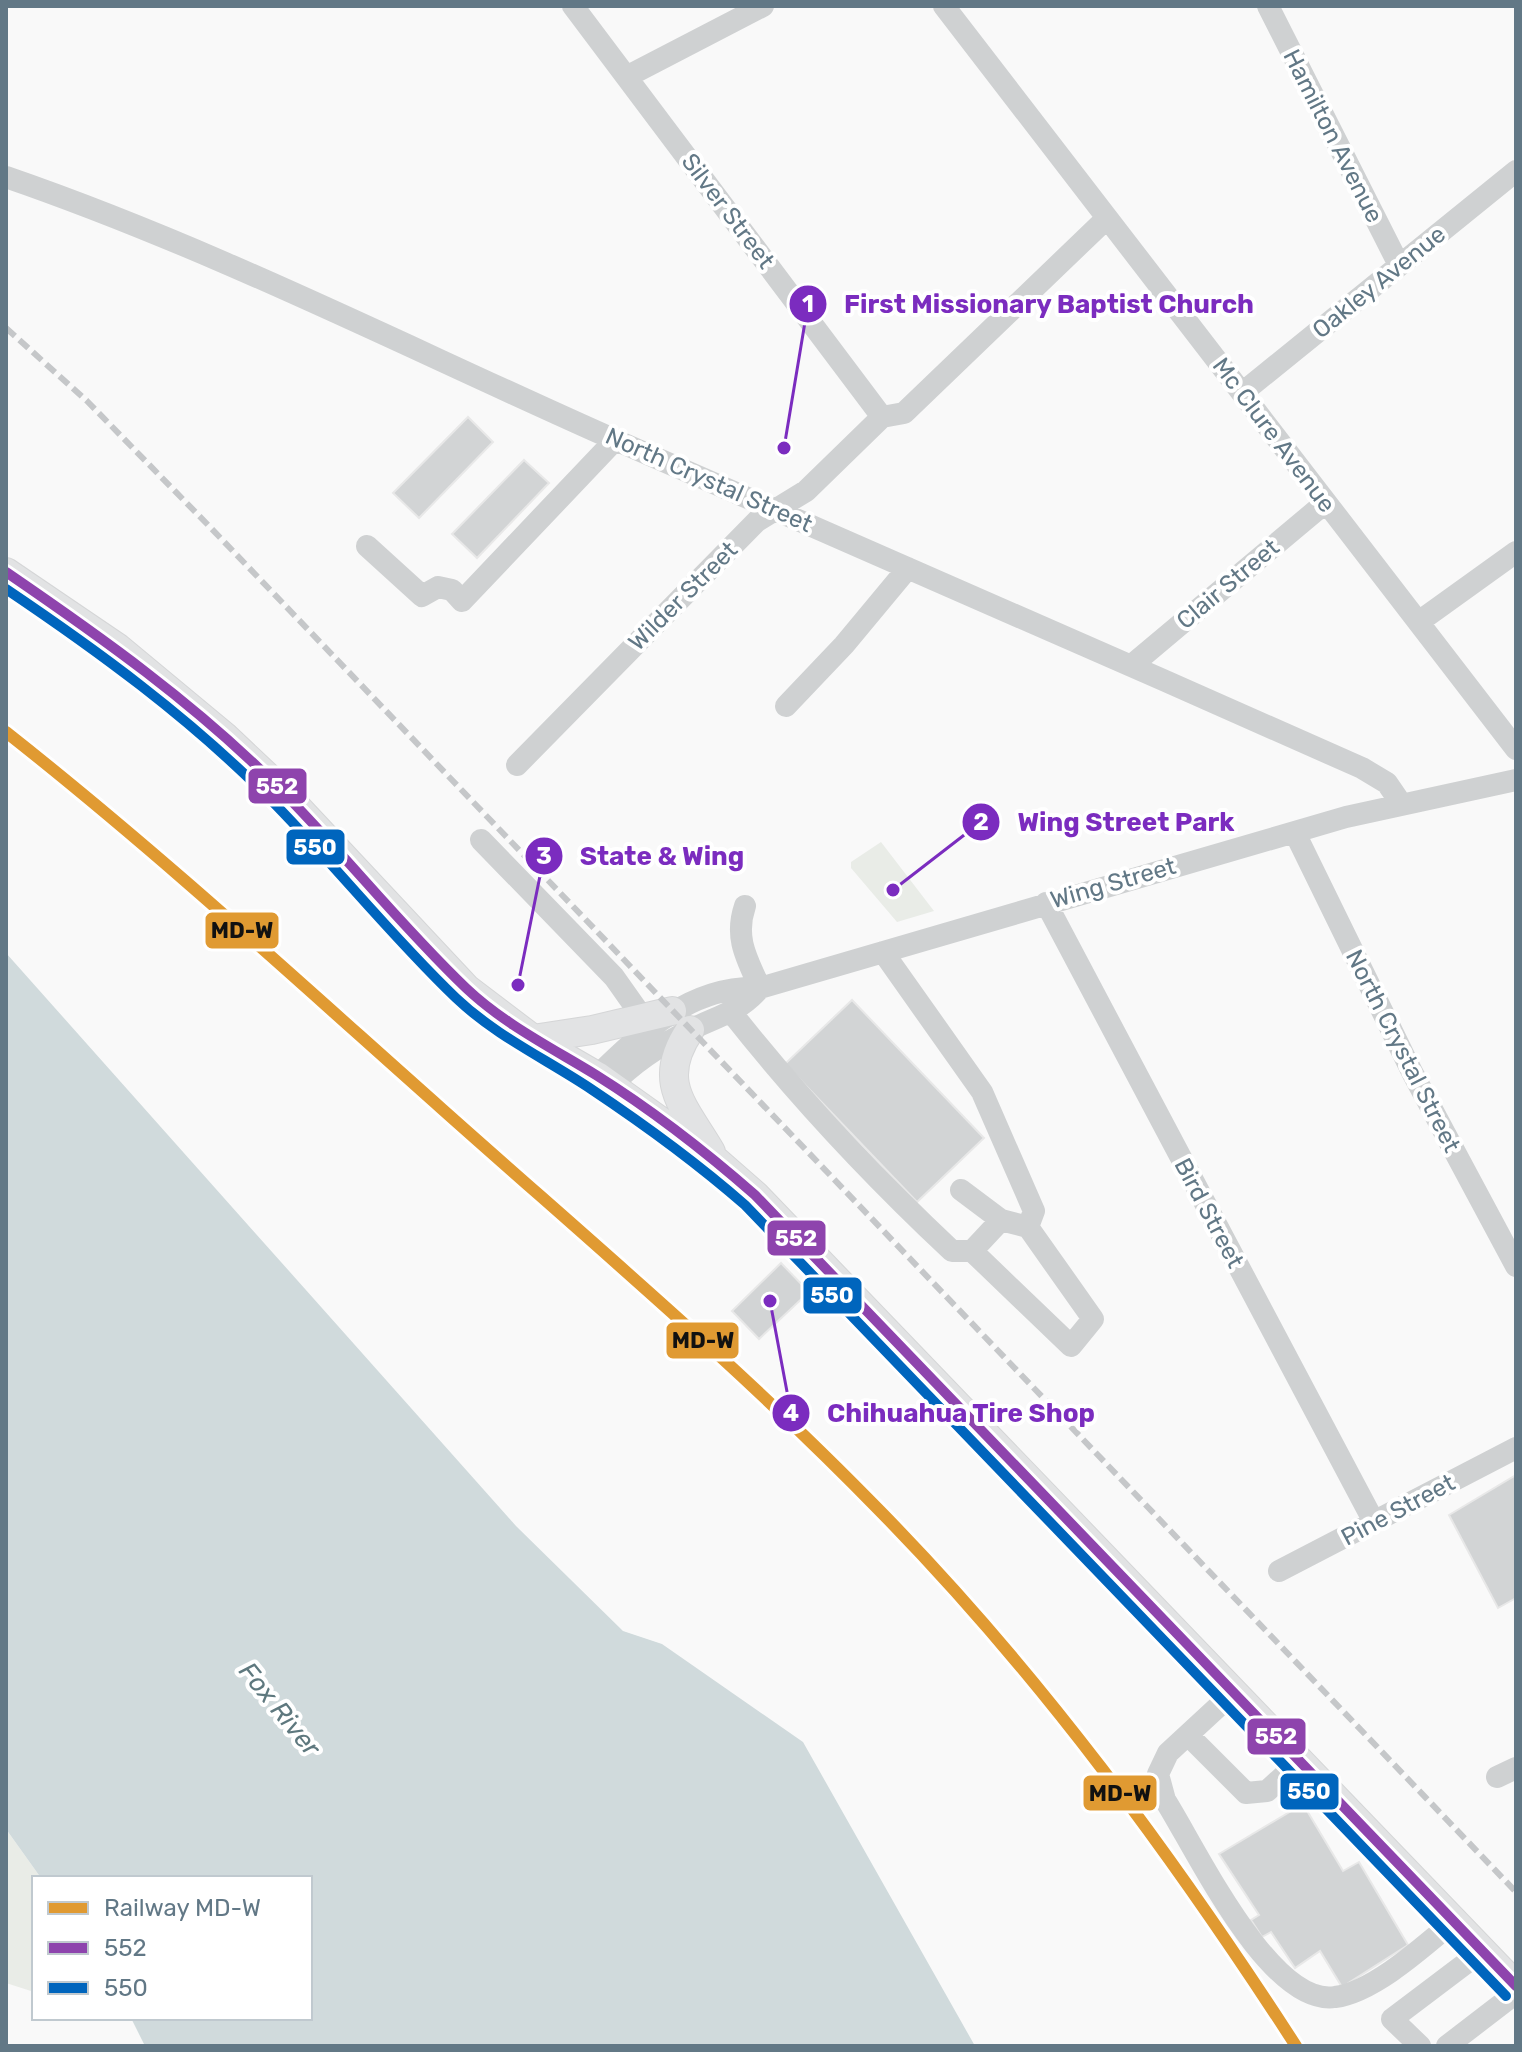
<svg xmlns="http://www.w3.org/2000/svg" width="1522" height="2052" font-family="Rubik,sans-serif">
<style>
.green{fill:#e9ece7}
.water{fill:#d0dadc}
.building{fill:#d2d4d5;stroke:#e8e8e8;stroke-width:2}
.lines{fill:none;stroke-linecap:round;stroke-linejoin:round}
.major-casing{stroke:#d5d6d7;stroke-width:30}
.minor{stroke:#cfd1d2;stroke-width:22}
.major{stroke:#e2e3e4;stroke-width:28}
.rail{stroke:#c5c7c9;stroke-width:6;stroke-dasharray:12 6;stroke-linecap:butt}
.bus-1-casing{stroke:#fff;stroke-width:16}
.bus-2-casing{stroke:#fff;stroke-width:16}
.bus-1{stroke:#8e44ad;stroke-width:10}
.bus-2{stroke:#0065bd;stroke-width:10}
.rail-1-casing{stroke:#fff;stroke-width:18}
.rail-1{stroke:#e09a32;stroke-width:12}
.labels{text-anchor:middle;stroke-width:8;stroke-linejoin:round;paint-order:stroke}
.street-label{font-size:24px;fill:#627886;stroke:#fff}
.water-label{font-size:26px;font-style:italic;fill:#5e787e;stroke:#fff}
.leader{fill:none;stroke:#7b2cbf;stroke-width:3}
.callout-dot{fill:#7b2cbf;stroke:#fff;stroke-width:3}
.mark-label{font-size:24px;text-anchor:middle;font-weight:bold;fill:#fff}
.callout-label{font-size:26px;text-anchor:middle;font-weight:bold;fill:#7b2cbf;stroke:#fff;stroke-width:8;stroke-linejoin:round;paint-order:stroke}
.line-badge{stroke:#fff;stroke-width:3}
.badge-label{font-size:22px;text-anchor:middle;font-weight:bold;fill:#fff}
.pale-badge-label{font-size:22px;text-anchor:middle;font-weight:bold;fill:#111}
</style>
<rect width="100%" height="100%" fill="#f9f9f9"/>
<path class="green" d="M881 842 934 911 897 922 851 868V862Z
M6 1829 41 1878H34V1992L6 1983Z"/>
<path class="water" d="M6 953 516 1526 623 1631 662 1644 803 1742 975 2046H145L131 2018H310V1878H41L6 1829Z"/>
<path class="building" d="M468 417 493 442 419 518 393 493Z
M524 460 549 483 477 558 452 534Z
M852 1000 984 1138 917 1202 785 1064Z
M781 1263 809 1292 759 1339 732 1311Z
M1516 1475V1598L1498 1608 1449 1515Z
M1303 1804 1343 1871 1359 1862 1408 1945 1342 1987 1320 1951 1295 1968 1271 1932 1262 1937 1251 1920 1259 1915 1219 1854Z"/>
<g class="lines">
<g class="major-casing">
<path id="major" d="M6 572 118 648 224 736 276 785 467 989 533 1039 597 1076 715 1160 755 1195 1516 1986
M690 1030C655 1082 684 1106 711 1152
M533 1039 592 1030 672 1011"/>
</g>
<path class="minor" d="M573 6 882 417
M944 6 1516 749
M1268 6 1399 265
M628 76 763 6
M6 177C215 249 412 350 613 439 863 549 1113 657 1362 768L1387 783 1400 802
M1242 393 1516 171
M367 546 422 596 438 587 452 590 462 601 615 440
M1420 621 1516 552
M1132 665 1325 503
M786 706 844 645 908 568
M517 765 757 521 806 491 882 417 904 413 1106 219
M1295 833 1412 1072 1516 1266
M481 840 614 977 643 1018
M1046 903 1374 1522
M745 906C734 938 747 959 760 988
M883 952 982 1092 1034 1211 1028 1227 1001 1220 961 1190
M731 1012C798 1097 872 1176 952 1251H972
M597 1076C642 1032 692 985 760 988L1346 817 1516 780
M611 1086C634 1062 662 1044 692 1029 719 1016 739 1012 760 988
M1001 1220 972 1251 1071 1346 1093 1319 1028 1227
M1279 1571 1516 1448
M1234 1692 1168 1753 1158 1774 1165 1800C1196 1849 1270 2007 1335 1997 1374 1992 1424 1946 1454 1921
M1188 1735 1246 1793 1267 1791 1300 1761
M1497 1777 1516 1768
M1420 2046 1392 2019 1482 1951
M1447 2046 1516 1993"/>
<use href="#major" class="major"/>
<path class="rail" d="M6 328 87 401 209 526 1516 1892"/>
<g class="bus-1-casing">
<path id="bus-1" d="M6 572C101 637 194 703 276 785 341 850 399 924 466 988 504 1024 552 1048 596 1075 652 1110 706 1152 755 1195L1516 1986"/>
</g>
<g class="bus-2-casing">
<path id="bus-2" d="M6 589C98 651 187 716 266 795 331 860 389 934 456 998 496 1036 546 1059 591 1089 645 1125 697 1163 745 1205L1506 1996"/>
</g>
<use href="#bus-1" class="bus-1"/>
<use href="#bus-2" class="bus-2"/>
<g class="rail-1-casing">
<path id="rail-1" d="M6 732C157 851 298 981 442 1109 590 1241 742 1369 880 1511 1039 1673 1173 1856 1296 2046"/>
</g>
<use href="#rail-1" class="rail-1"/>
</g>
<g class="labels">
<g class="street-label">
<text transform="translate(1333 136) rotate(63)" y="8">Hamilton Avenue</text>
<text transform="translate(728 211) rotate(53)" y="8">Silver Street</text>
<text transform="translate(1379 282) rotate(-39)" y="8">Oakley Avenue</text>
<text transform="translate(1274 435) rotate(53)" y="8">Mc Clure Avenue</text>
<text transform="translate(709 480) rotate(24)" y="8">North Crystal Street</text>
<text transform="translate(1228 584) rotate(-40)" y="8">Clair Street</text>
<text transform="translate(683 596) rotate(-45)" y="8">Wilder Street</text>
<text transform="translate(1113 883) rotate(-16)" y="8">Wing Street</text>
<text transform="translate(1403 1051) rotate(63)" y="8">North Crystal Street</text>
<text transform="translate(1209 1213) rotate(62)" y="8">Bird Street</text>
<text transform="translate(1398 1510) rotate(-28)" y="8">Pine Street</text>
</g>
<g class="water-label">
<text transform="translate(280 1709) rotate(51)" y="9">Fox River</text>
</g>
</g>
<path class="leader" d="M784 448L808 304M893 890L981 822M518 985L544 856M770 1301L791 1413"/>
<g class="callout-dot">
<circle cx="784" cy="448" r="8"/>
<circle cx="893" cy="890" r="8"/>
<circle cx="518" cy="985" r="8"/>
<circle cx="770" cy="1301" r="8"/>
<circle cx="808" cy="304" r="20"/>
<circle cx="981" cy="822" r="20"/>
<circle cx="544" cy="856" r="20"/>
<circle cx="791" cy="1413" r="20"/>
</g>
<g class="mark-label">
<text x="808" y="312">1</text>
<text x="981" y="830">2</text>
<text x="544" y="864">3</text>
<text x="791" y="1421">4</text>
</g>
<g class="callout-label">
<text x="1049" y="313">First Missionary Baptist Church</text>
<text x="1126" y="831">Wing Street Park</text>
<text x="662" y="865">State &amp; Wing</text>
<text x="961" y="1422">Chihuahua Tire Shop</text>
</g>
<g class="line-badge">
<rect x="247" y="767" width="61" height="38" rx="8" fill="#8e44ad"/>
<rect x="285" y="828" width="61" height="38" rx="8" fill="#0065bd"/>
<rect x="204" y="911" width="76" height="39" rx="8" fill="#e09a32"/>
<rect x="766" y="1219" width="61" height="38" rx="8" fill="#8e44ad"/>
<rect x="802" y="1276" width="61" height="39" rx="8" fill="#0065bd"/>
<rect x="665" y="1321" width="75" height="39" rx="8" fill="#e09a32"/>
<rect x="1246" y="1717" width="61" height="39" rx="8" fill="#8e44ad"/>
<rect x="1279" y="1772" width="61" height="39" rx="8" fill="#0065bd"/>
<rect x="1082" y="1774" width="76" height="38" rx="8" fill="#e09a32"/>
</g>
<g class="badge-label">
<text x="277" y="794">552</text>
<text x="315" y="855">550</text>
<text x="796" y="1246">552</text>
<text x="832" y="1303">550</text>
<text x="1276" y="1744">552</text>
<text x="1309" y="1799">550</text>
</g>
<g class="pale-badge-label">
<text x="242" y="938">MD-W</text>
<text x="703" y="1348">MD-W</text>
<text x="1120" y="1801">MD-W</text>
</g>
<rect width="1522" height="2052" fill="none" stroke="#627886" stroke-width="16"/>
<rect x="32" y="1876" width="280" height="144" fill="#ffffff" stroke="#c0c9cf" stroke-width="2"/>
<rect x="48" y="1902" width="40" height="12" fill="#e09a32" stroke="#c0c9cf" stroke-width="2"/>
<text x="104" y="1916" font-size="24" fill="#627886">Railway MD-W</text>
<rect x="48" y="1942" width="40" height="12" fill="#8e44ad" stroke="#c0c9cf" stroke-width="2"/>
<text x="104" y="1956" font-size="24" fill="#627886">552</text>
<rect x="48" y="1982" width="40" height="12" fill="#0065bd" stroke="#c0c9cf" stroke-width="2"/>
<text x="104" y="1996" font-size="24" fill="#627886">550</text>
</svg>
